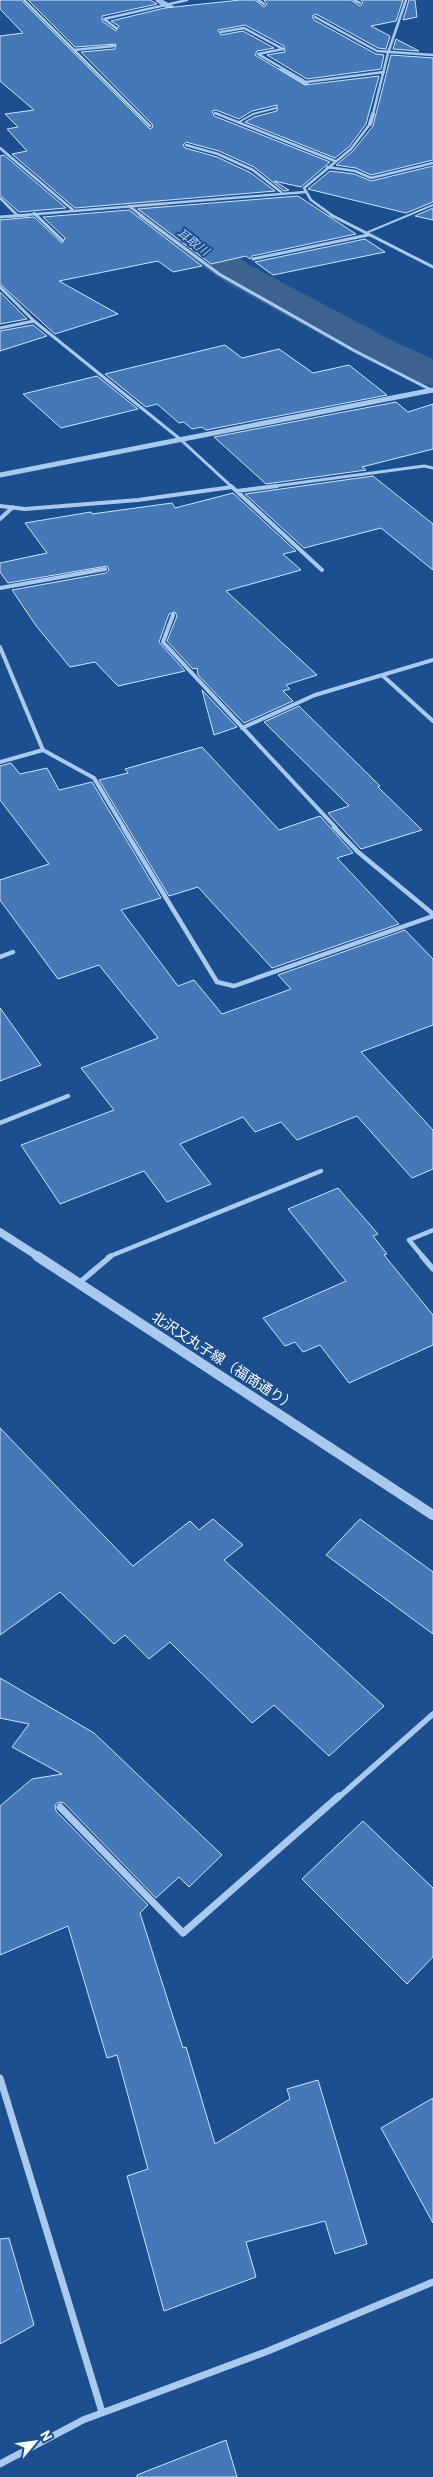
<svg xmlns="http://www.w3.org/2000/svg" width="433" height="2477" font-family="Barlow,'Noto Sans JP',sans-serif">
<style>
.lines{fill:none;stroke-linecap:round;stroke-linejoin:round}
.stream{stroke:#9cc4f0;stroke-width:5}
.river{fill:#3c6290;fill-rule:evenodd}
.building{fill:#4478b7;stroke:#cfe3fa}
.service{stroke:#a9c9ee;stroke-width:2}
.minor-far5{stroke:#a9c9ee;stroke-width:2.5}
.minor-far4{stroke:#a9c9ee;stroke-width:3}
.minor-far3{stroke:#a9c9ee;stroke-width:4}
.minor-far2{stroke:#a9c9ee;stroke-width:4.5}
.minor-far1{stroke:#a9c9ee;stroke-width:5.5}
.minor{stroke:#a9c9ee;stroke-width:7}
.tertiary-far3{stroke:#a9c9ee;stroke-width:4}
.tertiary-far2{stroke:#a9c9ee;stroke-width:5}
.tertiary-far1{stroke:#a9c9ee;stroke-width:8}
.tertiary{stroke:#a9c9ee;stroke-width:10}
.labels{text-anchor:middle;stroke-width:4;stroke-linejoin:round;paint-order:stroke}
.far-water-label{font-size:12px;font-style:italic;fill:#b5d3f5;stroke:#1b4f8f}
.street-label{font-size:14px;fill:#fff;stroke:#1b4f8f}
</style>
<rect width="100%" height="100%" fill="#1b4f8f"/>
<g class="lines">
<path class="stream" d="M158 0 182 14
M280 71 319 92"/>
<path class="river" d="M0 39 11 42 88 132 164 202 194 226 251 266 395 342 433 359V386L418 383 367 360 225 282 168 242 138 218 64 146 0 68Z"/>
</g>
<path class="building" d="M0 0H21L150 129 153 127 152 124 81 52 115 49 116 44 75 47 28 0H150L157 4 102 16V21L116 31 119 26 111 21 165 8 240 0H255L264 7 267 4 264 0H351L360 6 363 3 361 0H403L396 21 371 26 390 36 386 49 378 48 316 14 312 16 314 20 376 54 384 55 381 69 307 79 267 55 285 52 284 46 245 25 218 30 221 35 243 31 274 48 257 51 255 55 305 85 379 76 366 124 349 147 335 158 245 122 254 117 277 111V105L252 111 239 119 216 110 212 111 214 116 330 162 301 187 274 181 289 190 284 191 254 167 219 151 186 142 183 145 185 148 217 157 251 173 275 191 75 208 12 154 27 151 7 129 18 127 5 114 34 110 0 81V36L23 33 0 9Z
M409 0H415L417 17 403 20Z
M396 39 419 51 393 49Z
M391 55 433 58V160L371 175 356 168 336 165 353 151 373 126Z
M4 155 66 208 19 212 0 195V156Z
M433 166V202L406 213 308 189 330 171 354 174 371 181Z
M298 196 356 234 252 256 250 259 246 256 211 264 138 209Z
M433 208V220L415 216Z
M129 210 202 266 173 272 158 261 59 281 118 314 55 334 0 284V220L34 217 62 243 65 238 43 217Z
M365 239 385 252 273 275 255 262Z
M0 292 27 319 0 324Z
M33 325 47 336 0 351V331Z
M225 345 242 358 279 349 313 373 349 365 387 395 206 430 202 427 192 429 184 422 179 423 157 404 146 407 105 374Z
M97 376 138 409 61 428 23 394Z
M396 402 408 412 433 404V449L362 467 366 470 266 484 214 437Z
M373 476 433 524V570L381 528 304 548 245 494Z
M233 493 296 551 283 554 301 570 226 591 317 675 286 685 290 689 283 691 293 701 244 723 198 675 197 668 193 669 167 641 177 616 175 612 169 614 159 642 185 671 118 686 95 662 70 667 37 627 12 590 106 573 109 570 107 566 8 583 0 572V563L47 553 25 523 91 512 92 514 172 503 175 508Z
M202 690 237 727 214 735Z
M299 706 380 786 378 787 422 830 361 849 328 813 349 806 264 722Z
M202 747 279 830 320 816 353 853 337 858 399 924 272 968 198 887 169 896 99 780 128 773 125 769Z
M11 763 20 774 47 768 59 790 92 782 161 898 121 910 178 986 194 980 222 1014 291 989 278 975 405 930 433 959V1025L361 1052 433 1130V1169L412 1178 357 1116 297 1140 281 1122 255 1132 243 1117 180 1144 211 1184 167 1202 144 1171 60 1204 21 1145 114 1110 81 1068 158 1038 99 965 58 979 0 900V880L49 864 0 800V766Z
M0 1008 41 1065 0 1081Z
M338 1188 378 1234 373 1236 387 1254 384 1255 433 1315V1345L349 1383 320 1345 303 1352 295 1342 285 1346 263 1318 346 1281 288 1209Z
M0 1428 133 1566 190 1521 199 1530 213 1519 243 1545 224 1560 384 1706 329 1756 274 1705 252 1723 170 1642 149 1659 125 1635 114 1644 60 1592 0 1635Z
M360 1519 433 1572V1634L326 1555Z
M0 1678 94 1733 222 1855 189 1887 179 1877 156 1898 64 1803 59 1802 55 1805 56 1811 148 1905 140 1913 183 2048 186 2047 215 2144 290 2099 287 2089 318 2080 367 2244 335 2254 325 2221 246 2242 256 2277 164 2311 127 2176 148 2169 117 2055 107 2058 68 1926 0 1955V1806L32 1779 62 1774 12 1747 29 1724 0 1718Z
M363 1821 433 1888V1957L407 1984 302 1879Z
M433 2098V2223L381 2128Z
M9 2238 34 2325 0 2344V2239Z
M226 2440 237 2477H137V2475Z"/>
<g class="lines">
<path class="service" d="M239 122 253 114 276 108
M366 233 433 205"/>
<path class="minor-far5" d="M24 0 150 126
M258 0 264 4
M354 0 360 3
M315 17 377 51 433 55
M116 28 104 19 187 0
M221 32 244 28 283 49 258 54 306 82 384 72
M74 50 114 46
M215 113 335 161
M373 114 388 53 406 0
M186 145 218 154 253 170 281 192
M0 148 73 210
M327 167 355 171 371 178 433 163
M0 198 17 215
M129 206 142 216
M34 213 37 216
M13 216 305 192
M333 216 311 200 304 188 351 149 370 124"/>
<path class="minor-far4" d="M36 215 62 240
M140 215 219 274 355 351 433 391
M331 215 433 267
M0 217 29 215
M253 259 368 235
M0 287 34 321 180 439 232 487
M0 328 34 321
M268 487 424 466 433 468"/>
<path class="minor-far3" d="M231 486 322 570
M237 491 277 486
M0 506 25 509 138 500 232 487
M0 519 13 507
M0 588 105 569
M173 615 163 642 336 828
M0 647 43 750 94 778 124 828
M382 675 433 721
M242 728 315 695 433 660
M0 762 43 750"/>
<path class="minor-far2" d="M123 827 217 982 234 986 433 916
M334 827 358 852 433 914
M0 957 13 952
M0 1123 68 1096
M108 1257 321 1171
M423 1257 409 1240 433 1230"/>
<path class="minor-far1" d="M422 1256 433 1269
M79 1283 111 1256
M338 1798 433 1714"/>
<path class="minor" d="M60 1807 183 1933 339 1796
M0 2078 102 2412
M0 2464 83 2420 268 2351 433 2282"/>
<path class="tertiary-far3" d="M370 124 373 114"/>
<path class="tertiary-far2" d="M0 475 433 390"/>
<path class="tertiary-far1" d="M0 1232 39 1257"/>
<path class="tertiary" d="M37 1256 433 1515"/>
</g>
<g class="labels">
<g class="far-water-label">
<text transform="translate(193 242) rotate(37)" y="4">耳取川</text>
</g>
<g class="street-label">
<text transform="translate(224 1361) rotate(33)" y="5">北沢又丸子線（福商通り）</text>
</g>
</g>
<g transform="translate(35 2442) rotate(61)" stroke="#1b4f8f" stroke-width="4" paint-order="stroke">
<path d="M0-4L9 19L0 12L-9 19Z" fill="#ffffff"/>
<text y="-8" font-size="14" font-weight="bold" text-anchor="middle" fill="#ffffff">N</text>
</g>
</svg>
